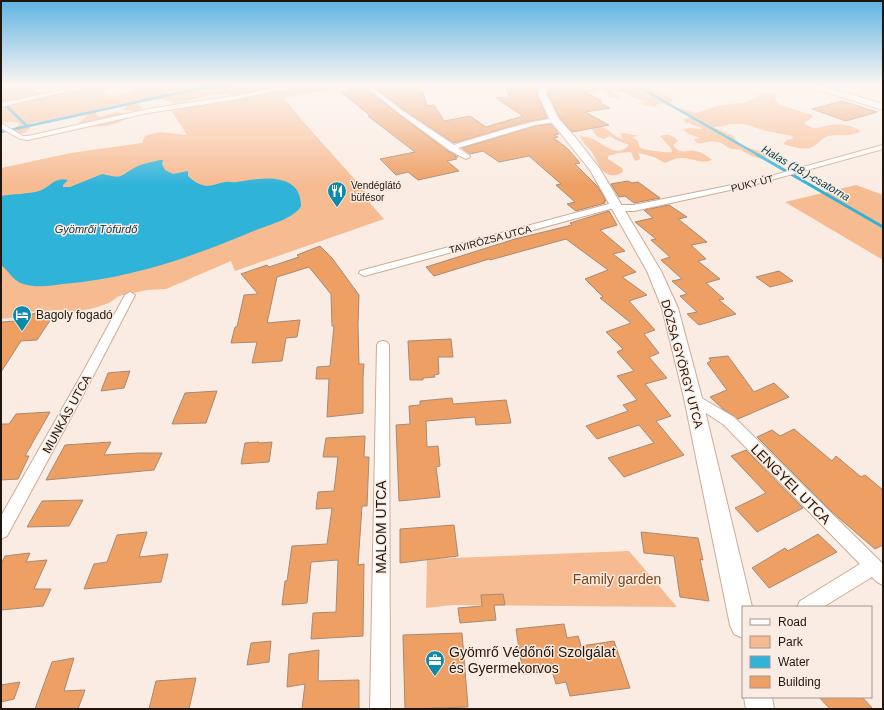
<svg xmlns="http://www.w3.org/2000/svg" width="884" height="710" font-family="Helvetica,sans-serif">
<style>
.green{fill:#f7bb91}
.water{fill:#30b3d9}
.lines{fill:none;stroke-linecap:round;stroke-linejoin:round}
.stream-far1{stroke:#30b3d9;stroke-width:2.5}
.stream{stroke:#30b3d9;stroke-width:3}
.building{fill:#ee9f64;stroke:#a88973}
.street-casing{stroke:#ccac95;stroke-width:2}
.secondary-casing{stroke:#ccac95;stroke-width:2}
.street{fill:#fff;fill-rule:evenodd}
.secondary{fill:#fff;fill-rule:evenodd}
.labels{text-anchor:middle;stroke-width:3;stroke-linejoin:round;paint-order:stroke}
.far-street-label{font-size:10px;fill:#21160d;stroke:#faece2}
.far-poi-label{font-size:10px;fill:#21160d;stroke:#faece2;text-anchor:start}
.far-water-label{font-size:11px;font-style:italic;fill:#074050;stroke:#faece2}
.poi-label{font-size:12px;fill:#21160d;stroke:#faece2;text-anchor:start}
.street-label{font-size:12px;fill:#21160d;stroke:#faece2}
.near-street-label{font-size:14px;fill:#21160d;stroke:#faece2}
.near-park-label{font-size:14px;fill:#7a461b;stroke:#faece2}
.near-poi-label{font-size:14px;fill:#21160d;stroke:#faece2;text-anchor:start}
</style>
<rect width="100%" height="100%" fill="#faece2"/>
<path class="green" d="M1 86H28L41 95H46L88 87 111 86 112 87 104 90 105 94 111 97 132 92 134 90 127 86H197L188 90C192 92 195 90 200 91 217 93 219 88 234 86 250 83 268 86 285 86L274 89 278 90 299 86H337L340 88 284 98 300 118 374 201 370 203 384 219 235 271 231 261 166 289 147 290 119 296 109 303 94 308 76 312 59 310 30 312 18 317 1 319V168L71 153 142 143 145 136 160 132 187 135 169 107 240 95 216 94 175 104 163 99 133 102 132 103 142 107 141 109 133 111 123 110 126 106C117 104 102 106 95 113L100 117 117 112 130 116C127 117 125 120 122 121 111 127 89 129 78 123L88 116 84 115 48 123 36 122 31 124C30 131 25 133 19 134L14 129 20 124C15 121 8 122 1 123Z
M585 86H644L642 87 659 92 672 99 673 100 669 104 673 107 697 113 716 106 747 102 761 94 773 93 776 95 775 100 781 105 812 115 813 117 804 123C816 132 818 127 830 125 840 123 853 126 861 131 853 137 838 134 828 136 821 138 817 146 810 148 801 150 791 146 783 144L787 140 793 139 792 136 766 131 744 124H730L725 126 713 127 733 136 738 144 764 153 767 155 764 158C754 159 749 154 741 150 737 148 732 150 729 148 725 146 723 143 718 142 709 140 703 144 697 143L694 139 700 138 689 134 683 130 688 128 701 129 702 128 685 122 684 119 692 117 671 106 659 103 655 107 638 103 645 102 644 101 632 97 625 92 613 90 612 91 621 98 609 97 608 93 602 89 583 95 577 90Z
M598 126C610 128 614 138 623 139L621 134 624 133 639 136 632 137 638 141 640 148C644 150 668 153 672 152L671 148 660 136C666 134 674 135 678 141L673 145C681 156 687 149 695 151 702 152 707 156 712 160 702 165 691 157 680 158 675 158 670 161 665 163L654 157 639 153 640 159 635 161 631 152 619 153 608 156V159L622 168 623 172C605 182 599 166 593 154 589 147 582 143 580 135 585 138 590 137 595 140 606 146 618 158 629 145L616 140 610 136 604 139C597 138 594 134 592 128Z
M856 185 883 195V260L785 202Z
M629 551 677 607 453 605 426 608 427 559Z"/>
<path class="water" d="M199 86H241C222 90 206 89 187 91L190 89Z
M160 160H163L162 164 165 170 173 174 188 171V176C193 181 199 185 207 186 212 186 219 183 225 182 229 181 233 183 237 182 259 178 301 171 301 206 295 218 269 225 256 230 192 257 133 278 63 284 51 286 36 288 23 284 13 281 9 271 1 265V196C12 194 30 194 39 191 50 188 54 176 68 180L63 185V187H70L102 174C125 179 117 177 136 167 140 164 153 162 160 160Z"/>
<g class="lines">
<path class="stream-far1" d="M637 86 760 156
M1 101 27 126
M1 132 192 90"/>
<path class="stream" d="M758 155 883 227"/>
</g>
<path class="building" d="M346 86H364L398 114 448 151 458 157H455L457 159 447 161 459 171 418 180 408 172 396 175 380 159 415 152 368 116H371L341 92 350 91Z
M373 86H421L427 106 434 105 444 121 470 116 486 127 523 116 496 98 510 97 505 86H538L537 95 547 118 525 122 454 143 404 110Z
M549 86 576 87 602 101 599 102 610 108 585 112 609 125 572 132 560 118 548 94Z
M842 101 877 112 846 121 812 109Z
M551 124 559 134 554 135 558 137 554 138 568 149 580 163 575 164 598 187 606 201H604L605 203 576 211 567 204 575 202 556 185 561 184 529 156 499 162 483 151 470 154 462 148 535 126Z
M628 181 632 183 638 182 660 198 634 203 625 196 619 197 611 184Z
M669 205 687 217 678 219 707 242 691 245 706 259 698 261 720 279 706 283 724 299 719 300 736 314 699 325 687 314 697 312 680 296 687 294 672 281 682 279 661 260 670 257 651 240 656 239 635 222 653 218 644 210Z
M609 211 617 225 600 230 625 251 613 254 636 272 622 277 647 295 629 301 655 330 644 334 659 353 649 357 667 378 645 384 671 416 656 421 684 455 624 477 608 458 654 443 639 425 597 439 586 426 628 411 623 405 637 400 617 376 634 371 617 352 623 349 606 332 631 323 600 298 603 297 585 279 608 270 566 239 490 260 489 259 434 276 426 267 515 239 572 225 570 223Z
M320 246 332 258 359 295 358 325 359 364H364L363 377V413L327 417 329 379H316L317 367 330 366 334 326H332L331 294 309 267 277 277 267 323 300 320 297 337 286 338 282 361 252 363 257 342 231 343 235 327H237L244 295 258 294 241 274 267 265 269 267 299 257 297 255Z
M779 271 793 281 770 287 756 277Z
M40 312H47L53 316 37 340 21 341 1 372V322L17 321 24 316Z
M451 339 453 357H438L439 374 434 375 435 377 423 378V380H410L408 341Z
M728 356 754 392 774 383 789 397 738 419 723 409 710 397 727 390 707 363 711 361 709 358Z
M130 371 124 388 101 391 108 373Z
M217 391 206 423 172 424 185 393Z
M452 398 453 404 506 400 511 423 476 425 475 417 426 421 427 447 438 446 440 466 436 467 440 497 399 501 396 425 410 424 409 406 420 405V401Z
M50 412 25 456H29L18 479 1 480V424H9L16 414Z
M794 429 832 461 836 456 861 477 865 475 883 490V545L875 549 832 512 757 437 772 430 780 436Z
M365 436 364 457H369L367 506H362L358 565 364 564 363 636 311 639 313 613 336 612 338 560 311 562 307 603 282 605 285 581H287L292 546 327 544 332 508 316 509 318 492 334 491 338 457H323L326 438Z
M111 442 104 455 139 453H162L154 470 46 480 65 445Z
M259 442V443L272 442 269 462 241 464 245 443Z
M746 450 803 508 757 532 735 508 766 493 731 456Z
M83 500 69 526 27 527 42 501Z
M454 525 458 556 400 563V529Z
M147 532 139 557 168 554 161 582 84 589 94 564 107 562 117 535Z
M641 532 698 538 703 560 700 559 709 601 680 597 674 556 644 553Z
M818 534 837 552 769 588 752 568 785 548 788 551Z
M30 553 26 562 47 560 34 589H51L43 606 1 610V564L5 556Z
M503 594 505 605H494L496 620 460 623 458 608 482 606 481 595Z
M564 624 567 638 578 636 581 646 614 641 630 688 570 696 566 682 556 684 552 671 523 674 516 629Z
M462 633 468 707 405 709 403 635Z
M271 641 269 662 247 665 251 643Z
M319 650 318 681 359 680V709H302L305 684 287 687 289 654Z
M74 658 64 691 85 690 78 709H35L52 662Z
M196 678 189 709H149L156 681Z
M20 682 14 699 1 702V685Z
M819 697H862L873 709H830Z"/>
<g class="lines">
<g class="street-casing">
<path id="street" d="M79 86H89L1 107V103Z
M287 86H298L233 100 148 113 28 140 20 139 1 128V123L23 136H28L148 109 233 96Z
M365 86H371L403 111 454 145C469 141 549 113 558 120L555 122 535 125 458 148 469 155 470 157 466 159 449 150 399 113Z
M883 145V149L753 185 634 211H618L614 208 368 275 364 276 359 273 360 271 616 202 619 203 620 205H634L752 181Z
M130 292 135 295 90 382 7 536 1 539V516L78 381 125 295Z
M383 341 387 342 389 345 390 709H370L377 345 379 342Z
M693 393 734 417 883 564V585L877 582 872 577 823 607H797L800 601 860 564 724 425 688 401 686 398 688 395Z"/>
</g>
<g class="secondary-casing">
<path id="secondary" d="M540 86H548L546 94 559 119 576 138 600 169 661 271 678 308 702 398 752 607H743V638L734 634 730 625 684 398 662 308 647 271 590 170 550 120 538 94Z
M812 86H824L883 104V110L813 88Z
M744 697H772L774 709H746Z"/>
</g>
<use href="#street" class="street"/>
<use href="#secondary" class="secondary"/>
</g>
<linearGradient id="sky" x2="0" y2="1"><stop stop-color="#5eb4e2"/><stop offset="0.46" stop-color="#fdf6f2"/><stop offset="1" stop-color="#fdf6f2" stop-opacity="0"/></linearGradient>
<rect width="884" height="185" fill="url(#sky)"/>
<defs>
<g id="restaurant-pin" transform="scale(1)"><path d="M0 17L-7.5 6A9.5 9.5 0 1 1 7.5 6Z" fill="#0a8bac" stroke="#faece2"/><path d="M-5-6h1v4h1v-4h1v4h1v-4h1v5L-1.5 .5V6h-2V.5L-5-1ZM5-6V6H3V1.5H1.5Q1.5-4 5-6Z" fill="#fff"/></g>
<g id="hotel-pin" transform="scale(1)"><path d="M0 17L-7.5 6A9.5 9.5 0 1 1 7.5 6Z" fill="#0a8bac" stroke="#faece2"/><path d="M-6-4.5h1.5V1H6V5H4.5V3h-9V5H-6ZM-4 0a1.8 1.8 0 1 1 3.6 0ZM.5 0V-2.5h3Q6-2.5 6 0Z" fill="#fff"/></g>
<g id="office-pin" transform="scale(1)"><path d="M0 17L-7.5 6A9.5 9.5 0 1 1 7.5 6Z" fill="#0a8bac" stroke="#faece2"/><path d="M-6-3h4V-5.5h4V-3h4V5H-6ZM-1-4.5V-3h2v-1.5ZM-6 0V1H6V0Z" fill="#fff"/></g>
</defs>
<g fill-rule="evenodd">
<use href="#restaurant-pin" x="337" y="191"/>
<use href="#hotel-pin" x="22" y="315"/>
<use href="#office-pin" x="435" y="660"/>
</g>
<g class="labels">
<g class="far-street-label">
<text transform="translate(752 183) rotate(-14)" y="4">PUKY ÚT</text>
<text transform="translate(490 239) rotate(-15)" y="4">TAVIRÓZSA UTCA</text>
</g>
<g class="far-poi-label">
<text x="351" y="189">Vendéglátó<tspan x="351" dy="12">büfésor</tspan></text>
</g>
<g class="far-water-label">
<text transform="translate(806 173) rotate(30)" y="4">Halas (18.)-csatorna</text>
<text x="96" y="233">Gyömrői Tófürdő</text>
</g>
<g class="poi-label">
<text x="36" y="319">Bagoly fogadó</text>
</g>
<g class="street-label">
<text transform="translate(682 364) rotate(75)" y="4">DÓZSA GYÖRGY UTCA</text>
<text transform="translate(67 414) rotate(-61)" y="4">MUNKÁS UTCA</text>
</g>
<g class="near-street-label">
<text transform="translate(791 484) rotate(45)" y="5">LENGYEL UTCA</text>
<text transform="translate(381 527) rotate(-90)" y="5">MALOM UTCA</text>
</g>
<g class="near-park-label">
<text x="617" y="584">Family garden</text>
</g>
<g class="near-poi-label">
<text x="449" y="657">Gyömrő Védőnői Szolgálat<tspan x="449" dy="16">és Gyermekorvos</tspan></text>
</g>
</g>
<rect width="884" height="710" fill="none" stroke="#21160d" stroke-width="4"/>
<rect x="742" y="606" width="130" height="92" fill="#faece2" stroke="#a3968d"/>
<rect x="750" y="619" width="20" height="6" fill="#ffffff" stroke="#a3968d"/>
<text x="778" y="626" font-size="12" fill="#21160d">Road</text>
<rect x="750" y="636" width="20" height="12" fill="#f7bb91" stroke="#a3968d"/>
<text x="778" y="646" font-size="12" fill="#21160d">Park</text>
<rect x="750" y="656" width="20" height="12" fill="#30b3d9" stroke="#a3968d"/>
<text x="778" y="666" font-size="12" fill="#21160d">Water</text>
<rect x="750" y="676" width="20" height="12" fill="#ee9f64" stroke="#a3968d"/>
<text x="778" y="686" font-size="12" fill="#21160d">Building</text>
</svg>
